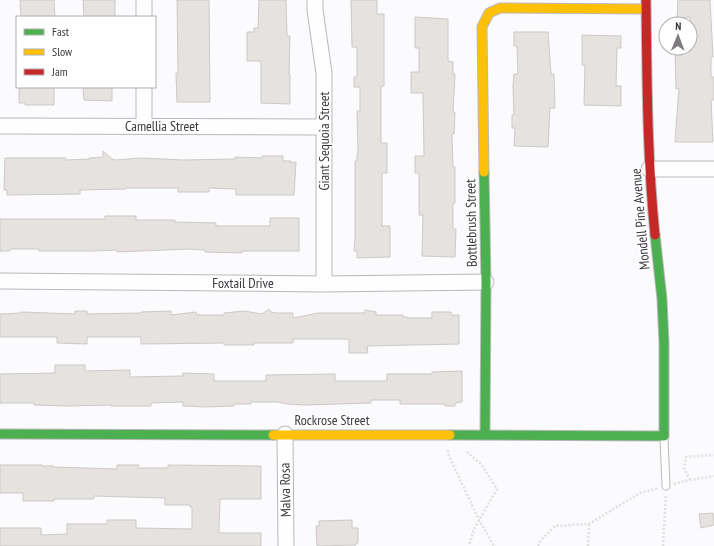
<svg xmlns="http://www.w3.org/2000/svg" width="714" height="546" font-family="'PT Sans Narrow',sans-serif">
<style>
.building{fill:#e5e2df;stroke:#ccc9c7}
.lines{fill:none;stroke-linecap:round;stroke-linejoin:round}
.lane-casing{stroke:#b9b7bb;stroke-width:9}
.street-casing{stroke:#b9b7bb;stroke-width:17}
.fast-casing{stroke:#b9b7bb;stroke-width:11}
.slow-casing{stroke:#b9b7bb;stroke-width:11}
.jam-casing{stroke:#b9b7bb;stroke-width:11}
.path{stroke:#e1e0e1;stroke-width:2.5;stroke-dasharray:2 2;stroke-linecap:butt}
.lane{stroke:#fefeff;stroke-width:7}
.street{stroke:#fefeff;stroke-width:15}
.fast{stroke:#4caf50;stroke-width:9}
.slow{stroke:#ffc107;stroke-width:9}
.jam{stroke:#c62828;stroke-width:9}
.labels{text-anchor:middle;stroke-width:3.5;stroke-linejoin:round;paint-order:stroke}
.street-label{font-size:14px;fill:#3c373e;stroke:#fff}
</style>
<rect width="100%" height="100%" fill="#fbfafc"/>
<path class="building" d="M20 0H54L55 17H21Z
M83 0H115V17H84Z
M177 0H209L210 102H177L176 73H178Z
M259 0H286L287 36H290L289 74H290V104L261 103V61H247V32H254V28H258Z
M351 0H377V14H384V86H381V143H387V173H382V226H390V257L357 258V251H354L355 239V161H357V154H358L357 111H360V87H354V77H357V47H352Z
M678 0H710L713 57H711V77H714V100H711L713 142H675L679 88 676 89 675 48H690V17L677 18Z
M415 17 448 19V61L453 62V74H455L453 112H455L454 134H452L453 167H455V203H453V229H456L455 257H453L422 256 423 215H419V173H415V156H424L423 93H411V72H419V48H415Z
M514 32H548L551 74H554L555 108H550L548 147 514 146 515 128H512V115H514L513 85 514 74H518L517 46H514Z
M582 35 621 36V48H617L616 86H621V106L584 105 585 65H582Z
M21 87H54V105H25V103H19V89H21Z
M83 87H112V101L84 100Z
M103 151 112 159 116 160 141 158 184 160 235 159V157L262 158V156H283V161H291V163L296 162 294 195H236V189L209 188V192H178V188H125V189L80 190V194L7 195V190H4L5 158H66V160L90 159 89 158 103 157Z
M105 216H136V220H175V222L216 223V226H270V218H299V251H242V253L205 252V250L188 249 117 252V250L92 251H39V249H10V251H0V219H105Z
M269 309 271 312 275 313H293V318L318 313H365V310L376 312V315H403V317H407V318H432V312H451V315H459V344L367 346 368 353H349V339H293V343H254V345H224V343L141 344V337H87V344L57 343V337H0V314L21 313V312L75 314V311H87V314L141 313V312L171 311V315L196 312V314L200 315H224V313L244 311 262 314Z
M55 365H85V371L130 370V377L183 376V373L214 374V381H266V375L335 374V381H387V374H432V372L462 371V402L455 403V406H445V404H400V400H371V403L305 405 287 404 277 402H251V404H234V406L205 407 183 406V402L151 403V406H111V405L68 406 34 405V403H0V374L55 373Z
M0 465H42V466H54V467L117 469V465H139L138 468H168V465L261 466V499H220L219 526V533H261V546H0V528H41V535L67 534V524H107V520H136V528H137L192 529V507H190V505H165V498L94 496V499H54V501H23V493H0Z
M713 513 714 525 701 528 699 514Z
M352 520V528H358V543H356V545L317 546 316 526H319V521Z"/>
<g class="lines">
<g class="lane-casing">
<path id="lane" d="M664 438 666 486"/>
</g>
<g class="street-casing">
<path id="street" d="M144 0V17
M315 0V10L324 73V284
M144 87V126
M0 126 324 127
M649 169H714
M0 281 324 284 486 282
M285 434 286 546"/>
</g>
<g class="fast-casing">
<path id="fast" d="M484 172 486 282 485 434
M0 434 273 435
M450 435 664 436V343L662 299 655 235"/>
</g>
<g class="slow-casing">
<path id="slow" d="M484 172 482 27 489 13 500 8 646 9
M273 435H450"/>
</g>
<g class="jam-casing">
<path id="jam" d="M646 0C647 78 647 157 655 235"/>
</g>
<path class="path" d="M448 450 449 456 479 520 494 546
M467 452 481 464 497 489 474 529 469 546
M690 480 684 468 686 457 714 455
M674 484 690 480 714 476
M538 546 541 540 555 526 589 524 640 493 658 488
M588 546 589 524
M663 546 666 495"/>
<use href="#lane" class="lane"/>
<use href="#street" class="street"/>
<use href="#fast" class="fast"/>
<use href="#slow" class="slow"/>
<use href="#jam" class="jam"/>
</g>
<g class="labels">
<g class="street-label">
<text x="162" y="131">Camellia Street</text>
<text transform="translate(324 141) rotate(-90)" y="5">Giant Sequoia Street</text>
<text transform="translate(640 219) rotate(-95)" y="5">Mondell Pine Avenue</text>
<text transform="translate(471 223) rotate(-91)" y="5">Bottlebrush Street</text>
<text x="243" y="288">Foxtail Drive</text>
<text x="332" y="425">Rockrose Street</text>
<text transform="translate(285 490) rotate(-91)" y="5">Malva Rosa</text>
</g>
</g>
<rect x="16" y="16" width="140" height="72" fill="#ffffff" stroke="#b1afb2"/>
<rect x="24" y="29" width="20" height="6" fill="#4caf50" stroke="#b1afb2"/>
<text x="52" y="36" font-size="12" fill="#3c373e">Fast</text>
<rect x="24" y="49" width="20" height="6" fill="#ffc107" stroke="#b1afb2"/>
<text x="52" y="56" font-size="12" fill="#3c373e">Slow</text>
<rect x="24" y="69" width="20" height="6" fill="#c62828" stroke="#b1afb2"/>
<text x="52" y="76" font-size="12" fill="#3c373e">Jam</text>
<g transform="translate(678 36) rotate(1)"><circle r="19" fill="#ffffff" stroke="#b1afb2"/>
<path d="M0-3L7 15L0 10L-7 15Z" fill="#7f7b80"/>
<text y="-6" font-size="11" font-weight="bold" text-anchor="middle" fill="#3c373e">N</text>
</g>
</svg>
